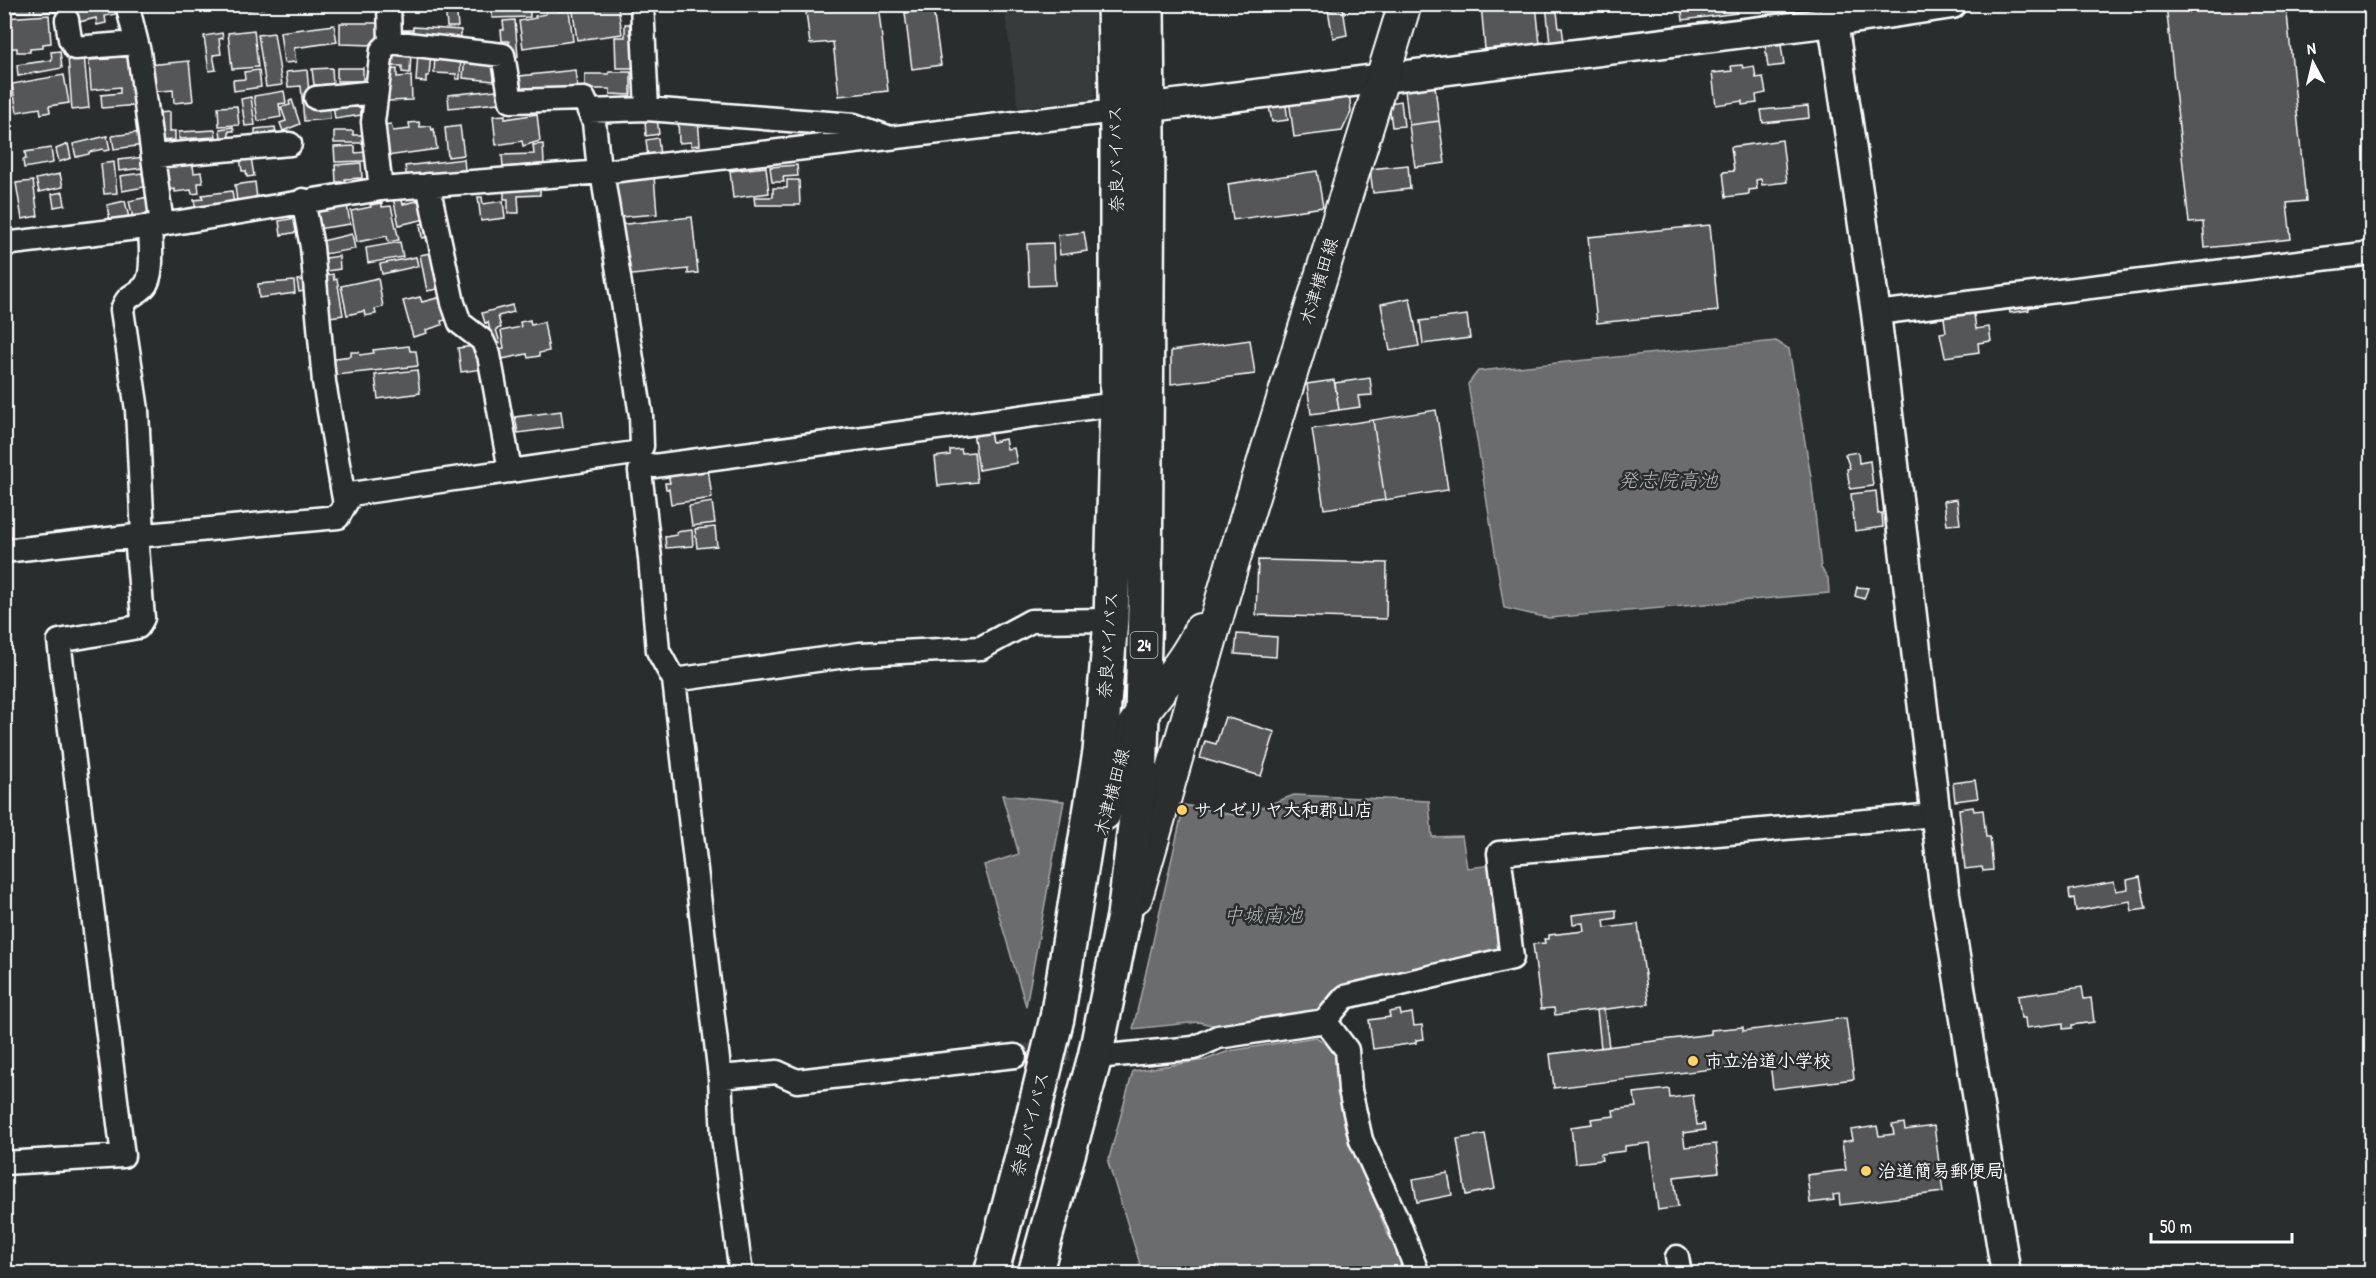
<svg xmlns="http://www.w3.org/2000/svg" width="2376" height="1278" font-family="'Patrick Hand','Klee One',sans-serif">
<style>
.built{fill:#373a3b}
.water{fill:#6a6c6d;stroke:#a6a7a7;stroke-width:1.5}
.building{fill:#555758;stroke:#fff;stroke-width:1.5}
.lines{fill:none;stroke-linecap:round;stroke-linejoin:round}
.minor-tunnel{stroke:#3f4243;stroke-width:22;stroke-dasharray:22 11;stroke-linecap:butt}
.minor-casing{stroke:#fff;stroke-width:27}
.tertiary-casing{stroke:#fff;stroke-width:33}
.secondary-casing{stroke:#fff;stroke-width:36}
.trunk-casing{stroke:#fff;stroke-width:38}
.minor{stroke:#2a2d2e;stroke-width:22}
.tertiary{stroke:#2a2d2e;stroke-width:28}
.secondary{stroke:#2a2d2e;stroke-width:32}
.trunk{stroke:#2a2d2e;stroke-width:33}
.poi-dot{fill:#ffd166;stroke:#2a2d2e;stroke-width:2}
.labels{text-anchor:middle;stroke-width:5;stroke-linejoin:round;paint-order:stroke}
.shield{fill:#2a2d2e;stroke:#bfc0c0;stroke-width:1.5}
.shield-label{font-size:16px;font-weight:bold;fill:#fff}
.street-label{font-size:18px;fill:#fff;stroke:#2a2d2e}
.poi-label{font-size:18px;font-weight:bold;fill:#fff;stroke:#2a2d2e;text-anchor:start}
.water-label{font-size:20px;font-style:italic;fill:#b4b6b6;stroke:#2a2d2e}
</style>
<rect width="100%" height="100%" fill="#2a2d2e"/>
<filter id="ink" filterUnits="userSpaceOnUse"><feTurbulence type="fractalNoise" baseFrequency=".0167" numOctaves="2"/><feDisplacementMap in="SourceGraphic" scale="12" xChannelSelector="R" yChannelSelector="G"/><feConvolveMatrix kernelMatrix="1 2 1 2 8 2 1 2 1" color-interpolation-filters="sRGB"/></filter>
<g filter="url(#ink)">
<path class="built" d="M1004 5H1094L1095 100 1018 107Z"/>
<path class="water" d="M1776 341 1789 349 1811 477 1821 568 1828 578 1829 593 1549 618 1504 608 1468 384 1478 371Z
M1002 795 1064 801 1026 1006 984 865 1019 854Z
M1294 795 1429 801 1432 837 1462 836 1467 868 1494 865 1501 955 1335 989 1315 1013 1220 1027 1199 1022 1133 1029 1184 805 1238 816Z
M1316 1037 1336 1050 1356 1152 1387 1233 1407 1263 1409 1273 1166 1274 1141 1267 1108 1162 1133 1071 1205 1060 1229 1051Z"/>
<path class="building" d="M4 4H30L31 12H4Z
M35 4H67V12H34Z
M71 4H114L116 14 105 16 106 23 97 25 96 18 75 23Z
M242 4H263L264 8 248 10V7L242 8Z
M445 4H456L458 27H447Z
M530 4V17L492 18V5Z
M545 4H558L559 11 569 10 573 41 523 48 519 21 536 18 535 16 546 14Z
M572 4H602L603 8 618 6 622 34 577 40Z
M818 4H878L888 91 839 96 833 42 810 44 806 12 819 10Z
M904 4H933V9L905 13Z
M1481 4H1536L1540 44 1485 49Z
M1546 4H1556L1559 28H1562L1564 42 1550 44Z
M1681 4H1736L1737 13 1683 20Z
M2166 4H2286L2306 201 2287 203 2291 239 2205 248 2203 222 2189 223Z
M1343 8 1347 35 1333 38 1328 10Z
M933 9 941 65 912 69 905 13Z
M49 15 51 43 43 44V48L30 49V52H17V48H4V18Z
M515 20 518 57H510L509 41H502L501 30H504L503 21Z
M340 23H380V40H374V45L340 44Z
M625 24H630V34H633L634 68H616L615 37H625Z
M334 25 337 42 294 48 296 62 284 63 280 32Z
M413 27 461 30 460 42 403 39 404 30H413Z
M254 30 258 67 232 69 228 33Z
M222 33 223 38 219 39 221 54 213 55 216 70 209 71 204 36Z
M274 33 282 85 266 87 258 35Z
M1776 43 1777 46 1781 45 1784 65 1768 67 1765 45Z
M60 51 62 68 18 76 17 65 52 60 51 52Z
M390 51 411 52 410 73 402 72V66H390Z
M418 52 431 53 429 76H426V82L416 81Z
M121 53V56L130 55 139 105 102 108 101 95 120 93V87L91 90 89 60 109 59V54Z
M435 54 461 56 460 79H456V74L434 73Z
M84 55 89 108 72 110 68 57Z
M465 55 497 58 494 81 463 78Z
M189 61 193 101 174 103 173 90 151 92 148 65Z
M1742 65 1743 68 1754 66 1756 78 1763 77 1766 93 1756 95 1757 103 1742 105V101L1716 105 1712 73 1732 71 1731 66Z
M332 68 333 84 314 85 312 69Z
M337 68H363V81H337Z
M397 69V77L411 76 412 100 388 101 387 70Z
M259 70 261 87 234 91 233 80 245 79 244 72Z
M307 70 310 106 329 104 330 119 304 121 301 86 288 87 286 72Z
M575 70 577 86 522 93 520 76Z
M609 72H631V95L610 94V89H585V74H609Z
M64 75 69 103 49 106 50 112 41 114 40 108 17 112 12 84Z
M7 84 12 112 4 113V85Z
M1435 86 1439 121 1409 125 1405 90Z
M496 90 498 103 449 108 448 95Z
M1349 90 1351 112 1342 131 1294 137 1289 99Z
M284 91 286 103 279 104 281 117 258 121 254 96Z
M251 97 255 125 245 126 241 99Z
M1285 99 1288 120 1272 122 1268 101Z
M292 100 300 124 283 131 280 123 286 121 281 107 290 105 289 101Z
M360 101 361 115 335 119 333 105Z
M1401 101 1404 126 1392 127 1389 103Z
M237 106 239 125 219 126 218 107Z
M1808 106 1809 118 1763 123 1761 110Z
M169 112V132L175 131V140L158 141 157 113Z
M537 114 540 141 523 146 522 141 496 145 493 116 505 115V119Z
M657 118 659 134 646 136 645 119Z
M698 118 700 145 691 146V142L679 143 678 119Z
M1439 121 1445 163 1415 167 1409 125Z
M419 122 420 127 431 126 432 130 434 129 437 149 387 156 383 125 391 124 393 131 410 129 409 123Z
M460 126 464 155 448 157 445 128Z
M233 127 234 131H229V137L221 138 220 129Z
M275 127 276 132 255 135V129Z
M215 130 216 137 179 139V132Z
M334 131H353V135H364V143H334Z
M142 132 144 145 114 149 112 136Z
M107 136 110 150 104 151 103 149 89 152V154L76 157 73 144Z
M658 138 660 156 648 157 646 140Z
M1782 140 1787 182 1762 185 1761 179 1756 180 1757 189 1749 190V194L1726 197 1723 172 1734 171 1731 147Z
M68 144 71 158 59 162 56 149Z
M543 144 544 164 503 167 502 155 534 154 533 145Z
M355 146V153L366 152V161L335 162 334 147Z
M51 148 53 163 24 168 23 160 26 159 25 152Z
M145 157 146 162 141 163 142 168 119 171 118 160Z
M251 157 254 176 247 177 246 171H242L240 158Z
M192 159 194 173 201 172 203 183H198L199 193 192 194 191 190 175 192V189L165 190 162 163Z
M464 159 465 170 407 178 405 166Z
M114 162 117 193 104 194 101 164Z
M361 163 362 178 345 179V182H336L335 165Z
M797 165 798 176 783 177 784 182H772L770 167Z
M1408 165 1410 189 1373 193 1370 169Z
M766 167 769 193 733 198 730 171Z
M1317 171 1323 207 1233 220 1228 184Z
M142 173 144 187 122 191 120 176Z
M60 174 63 187 39 192 36 179Z
M654 176 657 214 621 217V213H615L613 179Z
M787 180H799L800 205H755L754 197H773V188H787Z
M33 181 38 216 22 219 16 183Z
M255 182 257 199 237 202 235 185Z
M540 184V195L518 196 519 213H508V199H504V186Z
M232 191 234 205 196 210 194 200 203 199 202 195Z
M63 192 65 205 54 207 52 194Z
M148 197 152 214 133 218 129 201Z
M401 197 403 204 426 199 430 218 399 225 393 198Z
M478 197H482L483 204 503 201 505 218 481 221Z
M125 201 129 218 110 222 107 205Z
M382 203V207L391 206 399 240 388 242 387 236 357 242 351 211 371 207 370 205Z
M347 204 350 224 317 229 314 212Z
M300 217 303 231 281 235 279 221Z
M692 217 698 273 688 274V269L623 276 617 225Z
M430 222 433 236 422 238 420 224Z
M1710 225 1718 311 1597 323 1588 237Z
M1084 232 1087 251 1060 255 1058 235Z
M352 234 355 249 324 254 322 241Z
M400 242 403 257 368 263 366 248Z
M1053 243 1055 285 1029 286 1027 244Z
M435 252 442 288 427 291 420 255Z
M339 256 340 269 321 272 320 259Z
M416 257 418 266 382 274 380 264Z
M333 274 334 280 337 279 343 315 330 317 322 276Z
M378 278 383 307 375 309 376 314 365 316 364 311 347 315 341 286Z
M310 279 311 290 299 292 297 280Z
M294 281 295 293 259 298 258 284Z
M445 296 451 319 441 321 442 325 426 330 427 333 413 337 403 301 420 297 422 302Z
M1410 298 1419 346 1390 351 1381 304Z
M2028 299 2029 310 2010 313 2008 301Z
M512 305 514 312 498 316 501 328 496 329 500 343 493 345 488 322 485 323 482 313Z
M1973 307 1976 329 1989 327 1991 341 1978 343 1979 352 1945 357 1940 333 1946 332 1943 311Z
M1467 315 1470 338 1423 344 1420 321Z
M530 320 531 325 544 322 549 351 539 353V356L528 358 527 354 497 360 495 350 504 348 501 331 521 327 520 322Z
M1250 340 1255 374 1171 384V351Z
M409 346 410 351H416L418 366 336 375 335 369H331L329 359 351 356V352H359L360 355 374 353 373 350Z
M475 346 483 369 461 372 458 348Z
M417 370 420 393 378 399 375 375Z
M1370 378 1372 395 1358 396 1360 407 1339 410 1335 383Z
M1334 380 1339 410 1311 414 1307 384Z
M1436 410 1448 490 1385 500 1373 420Z
M561 411 563 427 518 433 515 417Z
M1373 420 1385 500 1324 509 1312 429Z
M973 432H990L992 442 1005 439 1007 449 1014 448 1017 463 979 470Z
M961 449 962 453 974 452 977 482 938 486 935 457 950 455V450Z
M1858 452 1859 463 1870 461 1873 486 1850 489 1847 469 1850 468 1845 454Z
M708 468 712 498 671 504 669 489H666L665 483H670L668 474Z
M1876 491 1878 514 1882 513 1883 527 1855 531 1851 494Z
M1957 499 1960 524 1947 525 1944 501Z
M712 502 715 523 692 526 689 506Z
M715 527 717 546 697 548 695 529Z
M692 530 693 546 666 548 665 537 677 535 676 532Z
M1258 560 1387 563 1386 619 1256 615Z
M1857 587 1868 588 1864 599 1855 596Z
M1237 634 1277 637 1276 657 1235 654Z
M1225 717 1275 732 1261 776 1200 758 1205 741 1216 744Z
M1975 780 1978 798 1955 801 1953 783Z
M1973 807 1974 811 1983 810 1986 837H1990L1993 870 1983 871 1982 867 1965 869 1959 809Z
M2140 877 2146 909 2132 911 2130 901 2076 911 2074 898 2070 899 2069 890 2114 882 2116 891 2128 889 2127 880Z
M1616 910V918L1604 920 1605 928 1638 924 1649 1004 1555 1015 1554 1008 1541 1009 1533 944 1545 943 1544 939H1549V935L1584 931 1583 923 1573 924 1572 915Z
M2082 987 2084 999 2091 998 2094 1022 2072 1025V1028L2063 1029V1023L2026 1028 2025 1018H2021L2018 996Z
M1604 1009 1609 1047 1601 1048 1597 1010Z
M1400 1010 1401 1015 1412 1013 1414 1026 1422 1025 1424 1039 1416 1040V1043L1373 1049 1369 1020 1390 1017 1389 1012Z
M1846 1018 1854 1079 1773 1089 1770 1062 1554 1088 1550 1054 1711 1034V1030L1743 1027V1031Z
M1669 1089 1670 1098 1693 1095 1697 1125 1704 1124 1705 1130 1683 1133 1685 1147 1716 1144 1719 1172 1674 1177 1678 1207 1658 1210 1650 1143 1625 1146V1151L1601 1154 1602 1160 1575 1163 1571 1127 1592 1124 1591 1119 1614 1116 1613 1110 1636 1107 1634 1093Z
M1904 1123 1905 1130 1934 1126 1943 1192 1840 1205 1839 1194 1833 1195 1834 1200 1810 1203 1807 1175 1846 1170 1842 1142 1853 1140 1851 1130 1877 1126 1879 1136 1894 1134 1892 1125Z
M1485 1134 1495 1189 1466 1195 1457 1139Z
M1448 1173 1452 1195 1417 1202 1413 1179Z"/>
<g class="lines">
<path class="minor-tunnel" d="M1015 1056 1109 1046"/>
<g class="minor-casing">
<path id="minor" d="M127 4 139 52 162 225
M642 4 647 109
M67 20 70 39 75 48 136 43
M390 42 503 55 511 101 584 99 594 122 599 170
M316 98 376 92
M589 111 647 109 854 125 885 136
M153 156 290 144
M602 172 641 415 642 446 634 453
M428 185 453 303 460 323 482 340 489 355 510 470
M381 189 373 122 382 50 390 42 389 4
M303 200 312 247 324 382 345 505
M4 244 162 225 381 189 602 172 1116 111
M1876 313 2372 253
M643 463 640 471 650 558 658 651 674 680 720 1077 723 1137 741 1274
M143 535 137 410 122 310C128 293 134 297 144 287 155 276 150 240 150 226
M4 551 136 536 338 517 351 494 634 453 643 463 654 466 1117 404
M674 680 860 654 981 648 1031 621 1111 620
M1325 1021 1347 1050 1350 1090 1361 1140 1397 1219 1418 1274
M1095 1057 1194 1048 1218 1037 1325 1021 1345 997 1512 958 1499 853 1935 815
M720 1077 777 1072 797 1081 1015 1056
M4 1163 123 1156 59 641 138 627 143 618 136 536
M1677 1257 1680 1274"/>
</g>
<g class="tertiary-casing">
<path id="tertiary" d="M1833 22 1876 313 1945 894 2006 1274
M1127 110 1833 22 1952 4"/>
</g>
<g class="secondary-casing">
<path id="secondary" d="M1104 814C1108 793 1111 769 1120 750 1140 706 1179 675 1200 630
M1136 897 1234 558 1405 4"/>
</g>
<g class="trunk-casing">
<path id="trunk" d="M991 1274 1032 1120 1057 1018 1100 752 1111 620 1117 404V137L1114 4
M1035 1274 1095 1057 1124 916 1140 785 1145 608 1148 135 1147 4"/>
</g>
<use href="#minor" class="minor"/>
<use href="#tertiary" class="tertiary"/>
<use href="#secondary" class="secondary"/>
<use href="#trunk" class="trunk"/>
</g>
</g>
<g class="poi-dot">
<circle cx="1182" cy="810" r="6"/>
<circle cx="1693" cy="1061" r="6"/>
<circle cx="1866" cy="1171" r="6"/>
</g>
<g class="labels">
<rect class="shield" x="1130.5" y="632" width="27" height="26" rx="4.5"/>
<g class="shield-label">
<text x="1144" y="651">24</text>
</g>
<g class="street-label">
<text transform="translate(1116 159) rotate(-91)" y="6">奈良バイパス</text>
<text transform="translate(1319 281) rotate(-73)" y="6">木津横田線</text>
<text transform="translate(1108 645) rotate(-86)" y="6">奈良バイパス</text>
<text transform="translate(1112 792) rotate(-75)" y="6">木津横田線</text>
<text transform="translate(1030 1124) rotate(-76)" y="6">奈良バイパス</text>
</g>
<g class="poi-label">
<text x="1194" y="816">サイゼリヤ大和郡山店</text>
<text x="1705" y="1067">市立治道小学校</text>
<text x="1878" y="1177">治道簡易郵便局</text>
</g>
<g class="water-label">
<text x="1668" y="487">発志院高池</text>
<text x="1263" y="922">中城南池</text>
</g>
</g>
<rect width="2376" height="1278" fill="none" stroke="#2a2d2e" stroke-width="24"/>
<rect x="12" y="12" width="2352" height="1254" fill="none" stroke="#fff" stroke-width="2" filter="url(#ink)"/>
<g transform="translate(2313 63) rotate(353)" stroke="#2a2d2e" stroke-width="4.5" paint-order="stroke">
<path d="M0-4.5L10 22L0 15L-10 22Z" fill="#ffffff"/>
<text y="-9" font-size="16" font-weight="bold" text-anchor="middle" fill="#ffffff">N</text>
</g>
<path d="M2151 1233v9h141v-9" fill="none" stroke="#ffffff" stroke-width="3"/>
<text x="2160" y="1233" font-size="18" fill="#ffffff" stroke="#2a2d2e" stroke-width="4.5" paint-order="stroke">50 m</text>
</svg>
